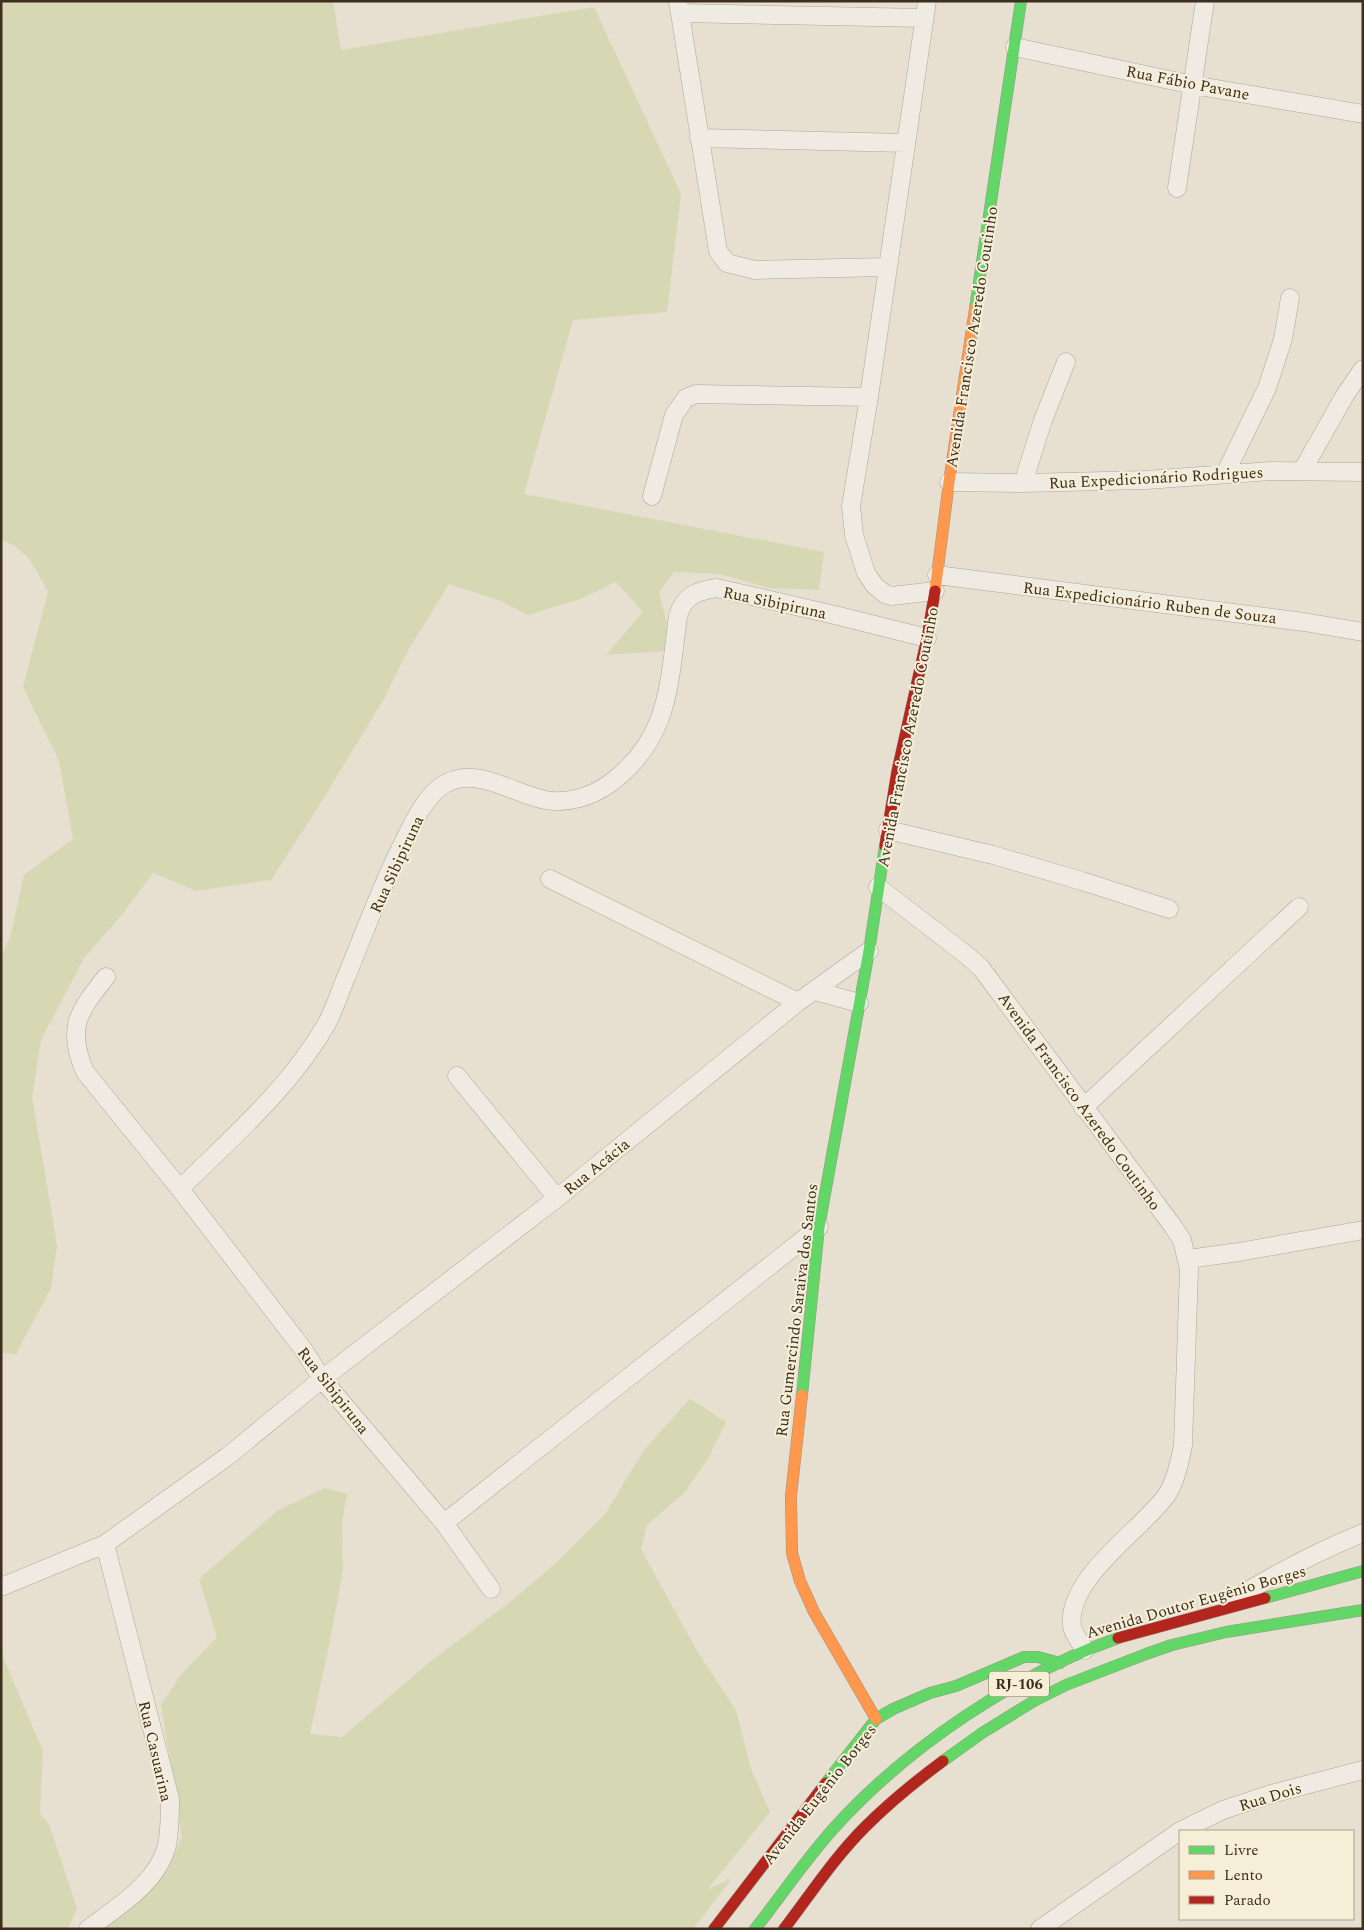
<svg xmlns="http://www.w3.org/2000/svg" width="1364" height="1930" font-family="Spectral,serif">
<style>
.green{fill:#d6d7b3}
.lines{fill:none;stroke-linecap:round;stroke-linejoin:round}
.street-casing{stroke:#ada599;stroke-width:19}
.fast-casing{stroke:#9c958a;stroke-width:12}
.slow-casing{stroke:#9c958a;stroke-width:12}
.jam-casing{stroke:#9c958a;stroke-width:12}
.street{stroke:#efebe3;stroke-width:18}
.fast{stroke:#63d668;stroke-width:11}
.slow{stroke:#ff974d;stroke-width:11}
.jam{stroke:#b3261e;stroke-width:11}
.labels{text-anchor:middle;stroke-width:4;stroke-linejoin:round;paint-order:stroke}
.shield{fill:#f7eed8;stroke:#756857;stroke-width:1}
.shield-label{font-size:15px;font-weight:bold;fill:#3d2e20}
.street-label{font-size:16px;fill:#3d2e20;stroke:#f7eed8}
</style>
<rect width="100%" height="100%" fill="#e7e0d1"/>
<path class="green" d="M1 1H333L341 50 594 7 681 194 667 312 573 320 524 494 824 552 819 590 769 588 720 574 674 572 659 592 669 633 666 651 606 655 643 612 616 582 580 599 528 615 501 601 449 584 409 649 382 702 317 809 271 880 196 891 153 873 124 912 84 958 41 1040 32 1097 57 1245 51 1288 16 1354 1 1353V956L10 938 24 875 73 839 59 761 23 687 48 592C36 570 28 548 1 540Z
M690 1399 726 1422 709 1457 685 1492 647 1525 641 1549 697 1651 736 1710 751 1769 770 1812 707 1890 732 1878 693 1929H97L166 1872 182 1837 161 1705 180 1676 217 1637 199 1579 277 1511 324 1488 347 1494 342 1523 343 1571 329 1646 310 1734 342 1737 431 1661 510 1602 557 1562 605 1514 644 1450Z
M1 1652 43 1751 40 1813 49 1824 77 1908 68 1929H1Z"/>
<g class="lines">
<g class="street-casing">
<path id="street" d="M678 1 718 251 727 263 755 270 887 267
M927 1 869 397 851 506 854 535 866 573 875 586 885 594 892 596 935 591
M680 13 924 18
M1015 47 1193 85 1363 114
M699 138 906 143
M1177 188 1205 1
M1302 471 1345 395 1363 369
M1225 474 1267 388 1283 339 1290 298
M949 482 1023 483 1146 480 1271 471 1363 472
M1023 483 1043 420 1066 362
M652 496 674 415 686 398 696 394 869 397
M937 575 1304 622 1363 632
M888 830 993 855 1082 881 1169 909
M550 879 798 1002
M878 887 969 957 981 968 1172 1225 1182 1240 1189 1269 1183 1445C1180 1462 1176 1481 1166 1496 1140 1531 1066 1579 1072 1626 1073 1634 1081 1643 1085 1650
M106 977C78 1012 66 1028 85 1072L180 1189 303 1349 322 1379 444 1523 491 1589
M815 991 859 1003
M457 1076 557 1198
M1083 1108 1299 907
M180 1189C232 1137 291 1087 327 1023 335 1008 340 991 347 975 365 931 382 884 404 841 413 823 423 801 439 788 472 762 510 793 545 800 567 804 591 797 609 784 670 740 669 683 678 616 684 595 697 591 717 588L839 616 927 638
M1188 1259 1239 1252 1363 1230
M444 1523 819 1227
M1 1587 105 1544 228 1456 322 1379 557 1198 798 1002 869 951
M1236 1598C1277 1573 1318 1551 1363 1533
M1180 1831 1223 1810 1271 1794 1363 1770
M88 1929C117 1907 158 1883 167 1845 170 1830 170 1815 170 1799L105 1544
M1040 1929 1180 1831"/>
</g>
<g class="fast-casing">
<path id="fast" d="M975 309 1021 1
M802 1395 819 1227 869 951 885 846
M1265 1598 1363 1571
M943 1761 982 1733 1034 1701 1066 1685 1146 1654 1172 1645 1226 1632 1363 1610
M826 1783 876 1719 893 1709 930 1693 956 1686 1024 1657H1038L1060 1663
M755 1929C781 1896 806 1859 834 1828 907 1747 1016 1674 1118 1638"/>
</g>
<g class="slow-casing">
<path id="slow" d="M935 591 949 482 975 309
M802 1395 791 1496 792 1553 800 1581 814 1612 876 1719"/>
</g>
<g class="jam-casing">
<path id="jam" d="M885 846 897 772 927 638 935 591
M1118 1638 1265 1598
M714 1929 826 1783
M784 1929C810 1895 834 1858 865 1827 889 1803 916 1781 943 1761"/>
</g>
<use href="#street" class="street"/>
<use href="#fast" class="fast"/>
<use href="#slow" class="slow"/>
<use href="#jam" class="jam"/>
</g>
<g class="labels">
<rect class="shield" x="989" y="1671.5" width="60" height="25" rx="4"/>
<g class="shield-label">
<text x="1019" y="1689">RJ-106</text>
</g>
<g class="street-label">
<text transform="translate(1188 82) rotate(11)" y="6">Rua Fábio Pavane</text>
<text transform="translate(971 337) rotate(-81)" y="6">Avenida Francisco Azeredo Coutinho</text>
<text transform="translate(1156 477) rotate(-3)" y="6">Rua Expedicionário Rodrigues</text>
<text transform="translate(775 602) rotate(12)" y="6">Rua Sibipiruna</text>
<text transform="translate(1150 602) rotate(7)" y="6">Rua Expedicionário Ruben de Souza</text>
<text transform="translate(907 737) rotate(-79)" y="6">Avenida Francisco Azeredo Coutinho</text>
<text transform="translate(396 864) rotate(-65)" y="6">Rua Sibipiruna</text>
<text transform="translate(1080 1101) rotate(54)" y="6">Avenida Francisco Azeredo Coutinho</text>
<text transform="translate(596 1166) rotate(-39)" y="6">Rua Acácia</text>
<text transform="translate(796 1310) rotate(-83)" y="6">Rua Gumercindo Saraiva dos Santos</text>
<text transform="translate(334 1390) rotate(52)" y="6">Rua Sibipiruna</text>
<text transform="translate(1196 1601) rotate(-16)" y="6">Avenida Doutor Eugênio Borges</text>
<text transform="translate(156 1751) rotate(77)" y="6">Rua Casuarina</text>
<text transform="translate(819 1794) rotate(-52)" y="6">Avenida Eugênio Borges</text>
<text transform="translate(1270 1796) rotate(-17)" y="6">Rua Dois</text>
</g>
</g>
<rect width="1364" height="1930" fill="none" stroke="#3d2e20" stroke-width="5"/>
<rect x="1179" y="1830" width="175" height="90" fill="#f7eed8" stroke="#ada18e"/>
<rect x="1189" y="1846" width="25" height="8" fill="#63d668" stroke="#ada18e"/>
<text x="1224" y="1855" font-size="15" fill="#3d2e20">Livre</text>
<rect x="1189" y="1871" width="25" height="8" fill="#ff974d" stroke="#ada18e"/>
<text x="1224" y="1880" font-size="15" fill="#3d2e20">Lento</text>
<rect x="1189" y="1896" width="25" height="8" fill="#b3261e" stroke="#ada18e"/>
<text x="1224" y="1905" font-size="15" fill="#3d2e20">Parado</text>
</svg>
